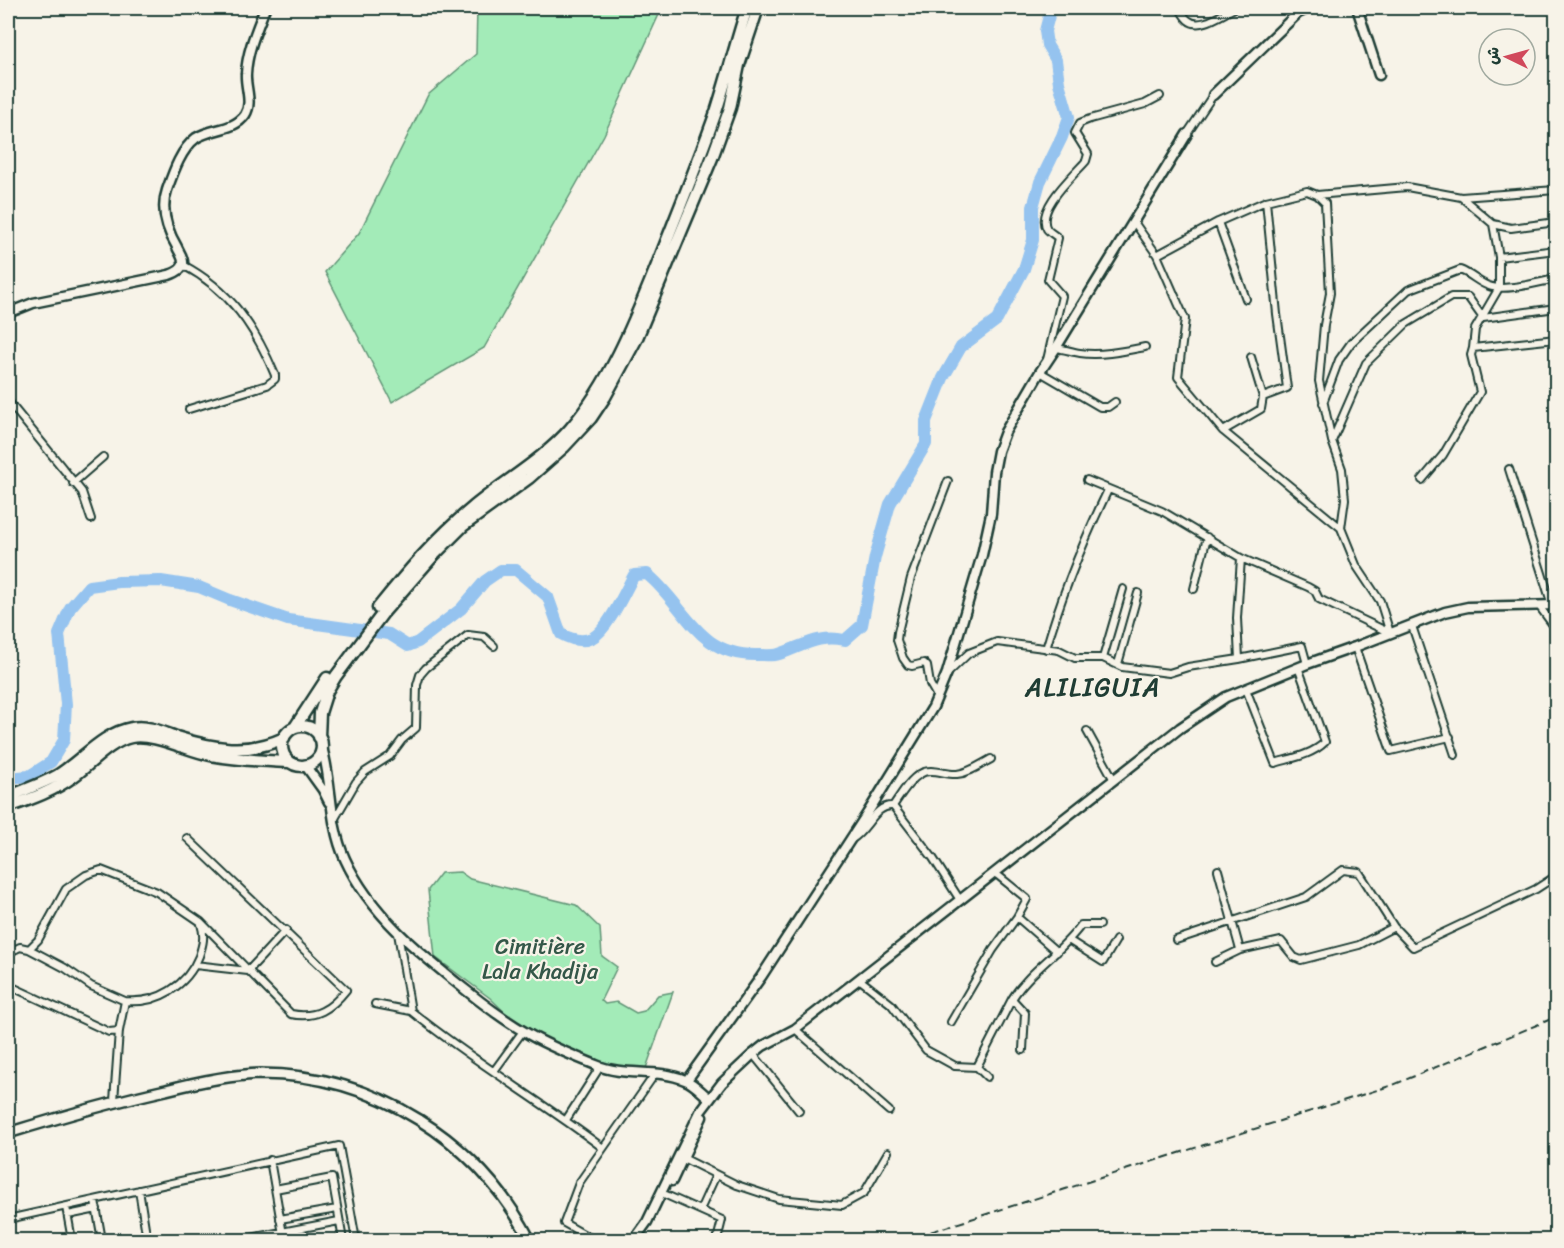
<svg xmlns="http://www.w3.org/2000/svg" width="1564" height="1248" font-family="Sriracha,'Playpen Sans Arabic',sans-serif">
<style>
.green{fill:#a3ebb8;stroke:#619476;stroke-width:1.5}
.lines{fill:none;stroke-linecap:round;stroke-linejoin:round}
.river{stroke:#95c3ef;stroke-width:12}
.street-casing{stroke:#1f3d34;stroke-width:10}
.secondary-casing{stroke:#1f3d34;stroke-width:13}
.primary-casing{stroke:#1f3d34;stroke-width:14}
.highway-casing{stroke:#1f3d34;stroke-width:15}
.street{stroke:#f7f3e8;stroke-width:6}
.secondary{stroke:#f7f3e8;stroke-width:8}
.primary{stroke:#f7f3e8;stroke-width:9}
.highway{stroke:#f7f3e8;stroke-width:10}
.rail{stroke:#1f3d34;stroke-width:2;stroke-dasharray:9 4.5;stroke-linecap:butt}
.labels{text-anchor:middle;stroke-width:4.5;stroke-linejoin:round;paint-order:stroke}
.park-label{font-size:22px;fill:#335748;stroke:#f7f3e8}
.quarter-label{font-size:26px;letter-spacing:1.5px;fill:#1f3d34;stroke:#f7f3e8}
</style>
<rect width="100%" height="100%" fill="#f7f3e8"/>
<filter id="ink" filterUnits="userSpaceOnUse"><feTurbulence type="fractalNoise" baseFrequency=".0167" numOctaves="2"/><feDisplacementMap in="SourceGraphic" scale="12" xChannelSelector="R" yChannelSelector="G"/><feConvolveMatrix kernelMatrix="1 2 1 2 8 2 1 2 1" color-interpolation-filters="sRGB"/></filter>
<g filter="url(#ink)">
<path class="green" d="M477 8H662L604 135 484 348 392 402 325 272 359 233 428 95 476 54Z
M460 872 470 879 576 905 600 928 602 956 617 967 601 1000 605 1004 617 1002 636 1013 644 1011 658 995 673 992 645 1071 624 1069 591 1061 516 1023 490 998 435 957 428 890 441 873Z"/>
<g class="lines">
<path class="river" d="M8 778 29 776 51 762 64 740 66 704 59 634 70 608 89 586 119 582 161 581 199 587 230 600 288 620 389 634 408 646 418 642 461 609 485 581 501 570H516L548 597 561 634C570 639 581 643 592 638 608 630 625 591 634 575L647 574C686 606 697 656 757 655 764 655 773 656 779 654 804 646 818 634 845 640L862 625 875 557 890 504 926 444V421L943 378 961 347 997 320 1024 269 1033 240V207L1040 182 1062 137 1069 117 1059 83 1056 60 1047 45 1045 31 1051 8"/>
<g class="street-casing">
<path id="street" d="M1179 8C1182 11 1184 17 1188 20 1200 31 1223 13 1235 8
M1187 134 1213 95
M1317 195 1407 187 1461 197 1493 224 1499 257V288L1475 329 1473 348 1556 339
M1461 197 1556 190
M1134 222 1157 255 1218 222 1266 201 1307 191 1317 195 1325 203 1330 293 1324 325 1319 381 1332 441 1342 469 1345 499 1341 528 1356 565 1380 601 1390 633
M1218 222 1246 299
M1493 224 1511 228 1556 222
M1157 255 1185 319 1178 377 1223 431 1341 528
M1499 257 1556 250
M183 265C230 290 255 327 275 375V379L267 385 189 409
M1056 348C1065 349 1072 352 1080 353 1102 356 1124 351 1145 347
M1251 357 1263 397
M1047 360 1062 296 1048 280 1058 238C1055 235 1049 232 1047 229 1035 209 1074 175 1086 161L1088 154 1075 133 1080 123 1090 119 1145 104 1160 96
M1040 372 1100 407H1108L1115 402
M8 401 82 492 91 519
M1323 403 1339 360 1351 343 1408 290 1460 270C1471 274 1479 283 1489 286 1505 292 1539 282 1556 279
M1223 431 1261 409 1263 397 1287 388 1277 314 1266 201
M1332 441 1366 363 1406 324 1451 297H1468L1483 318 1556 308
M1509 469 1552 605
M1087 480 1162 511 1241 558 1308 587 1315 591 1319 599 1390 633
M1422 480 1443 455 1480 392 1471 355 1473 348
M73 483 103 457
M1194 589 1207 537
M1539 606 1556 629
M1412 626 1455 755
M1355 647 1391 751 1450 737
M1046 649C1062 593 1083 542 1108 490
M1103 658 1123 589
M1239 659 1237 618 1241 558
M1118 664 1138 593
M948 673 969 653 997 642 1059 650 1075 658H1103L1122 667 1169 673 1188 667 1239 659 1302 646 1307 664
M1246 689 1275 763C1292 758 1312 755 1325 742L1298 667
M937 696 930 684 927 666 924 663 912 666 908 665 903 658 897 640 898 632 911 578 948 481
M1087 731 1114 780
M893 806C900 796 909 780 920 774 931 767 945 775 957 774 969 773 980 765 991 759
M334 820 356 782 365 772 390 756 402 740 416 728 417 685 420 675 426 668 468 635 484 637 494 646
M852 839C867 831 875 804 893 806L933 858 960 900
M1218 870 1240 950
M1017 917 1057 952
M398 933 411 1011C472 1061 540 1100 603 1148
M1176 940 1306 897 1343 870 1359 872 1394 927 1413 947 1536 889 1556 876
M1070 941 1103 962 1116 940
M29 949 65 968 91 986 125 1001
M8 953 20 947 29 949 38 940 66 889 86 875 101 870 157 892 201 922 291 1014C316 1019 331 1009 346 990L187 838
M1215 962 1240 950 1281 941 1294 957 1301 960 1359 945 1394 927
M195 965 248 971 286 930
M859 979 891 1004 926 1050 955 1066 977 1067
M8 985 109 1032 119 1031
M375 1004 411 1011
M951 1022 993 950 1017 917 1027 899 995 873
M795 1029 889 1111
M1023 1050 1025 1013 1012 999C1030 970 1061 953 1081 925H1100
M753 1054 799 1111
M494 1071 523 1031
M987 1077 977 1067 1012 999
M114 1101 119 1031 125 1001C158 1004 187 986 199 956 203 944 205 936 201 924
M566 1120 600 1067
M683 1158 737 1185 779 1199 842 1205 864 1193 888 1152
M270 1160 284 1240
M275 1189 332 1178 343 1240
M139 1190 147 1240
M666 1195 722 1220 717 1240
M95 1201 102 1240
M66 1207 72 1240
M700 1210 716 1175
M68 1215 97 1209
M8 1219 339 1146 356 1240
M280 1219 337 1209
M240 1240 339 1221
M594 1240 564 1223 579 1183 655 1074"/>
</g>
<g class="secondary-casing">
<path id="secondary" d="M1357 8 1379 75
M1213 95 1298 13 1309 8
M8 313 33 303 169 275C175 273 182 270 183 264 184 258 179 252 177 247 167 230 160 210 167 190 173 173 181 149 196 138 211 128 234 131 245 115 253 103 245 87 246 74 247 51 257 29 265 8
M321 744C333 781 328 822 345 859 370 914 420 954 467 991 487 1007 507 1022 530 1035 551 1047 574 1056 596 1065 624 1077 657 1068 685 1080 694 1083 702 1093 710 1099
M305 765 323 790 329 802
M687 1080 761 977 867 814 933 707 947 673 982 555 991 514 994 472 998 451 1005 432 1040 372 1056 348 1187 134
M672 1181 702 1117
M634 1240 647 1222 700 1112 722 1083 753 1054 763 1046 795 1029 1180 728 1226 697 1307 664 1355 647 1445 612 1468 607 1556 605"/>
</g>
<g class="primary-casing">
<path id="primary" d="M8 1133C60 1117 112 1102 166 1090 197 1082 228 1075 260 1074 375 1074 478 1140 530 1240"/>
</g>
<g class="highway-casing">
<path id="highway" d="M378 608C407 572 436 538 471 509 503 482 543 460 570 429 611 381 634 322 657 265 677 214 698 163 716 112 727 78 736 42 747 8
M282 746a20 20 0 1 1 40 0a20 20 0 1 1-40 0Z
M295 727 327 678
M319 737 320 713 327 691 336 676 383 613 434 555 463 526 529 478 564 447 591 418 605 397 636 340 712 158 730 108 739 65 758 8
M8 797C24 790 42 784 58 775 82 760 103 733 132 728 147 725 162 732 176 737 214 749 247 755 284 738
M8 807C31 799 54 791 74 776 92 763 109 742 131 737 153 732 188 751 211 755 237 760 263 761 289 762"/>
</g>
<use href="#street" class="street"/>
<use href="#secondary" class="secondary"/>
<use href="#primary" class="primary"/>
<use href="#highway" class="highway"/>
<path class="rail" d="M905 1240 1393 1085 1556 1017"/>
</g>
</g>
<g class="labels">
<g class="park-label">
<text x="540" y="954">Cimitière<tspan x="540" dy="25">Lala Khadija</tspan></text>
</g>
<g class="quarter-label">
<text x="1093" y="696">ALILIGUIA</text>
</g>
</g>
<rect width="1564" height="1248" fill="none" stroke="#f7f3e8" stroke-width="30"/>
<rect x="15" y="15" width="1534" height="1218" fill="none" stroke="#1f3d34" stroke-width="2" filter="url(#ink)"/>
<g transform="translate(1507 57) rotate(275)"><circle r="28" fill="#f7f3e8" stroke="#a1aaa0" stroke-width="1.5"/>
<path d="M0-4.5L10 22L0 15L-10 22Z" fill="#d1495b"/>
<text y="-9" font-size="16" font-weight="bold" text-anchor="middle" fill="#1f3d34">ش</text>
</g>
</svg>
